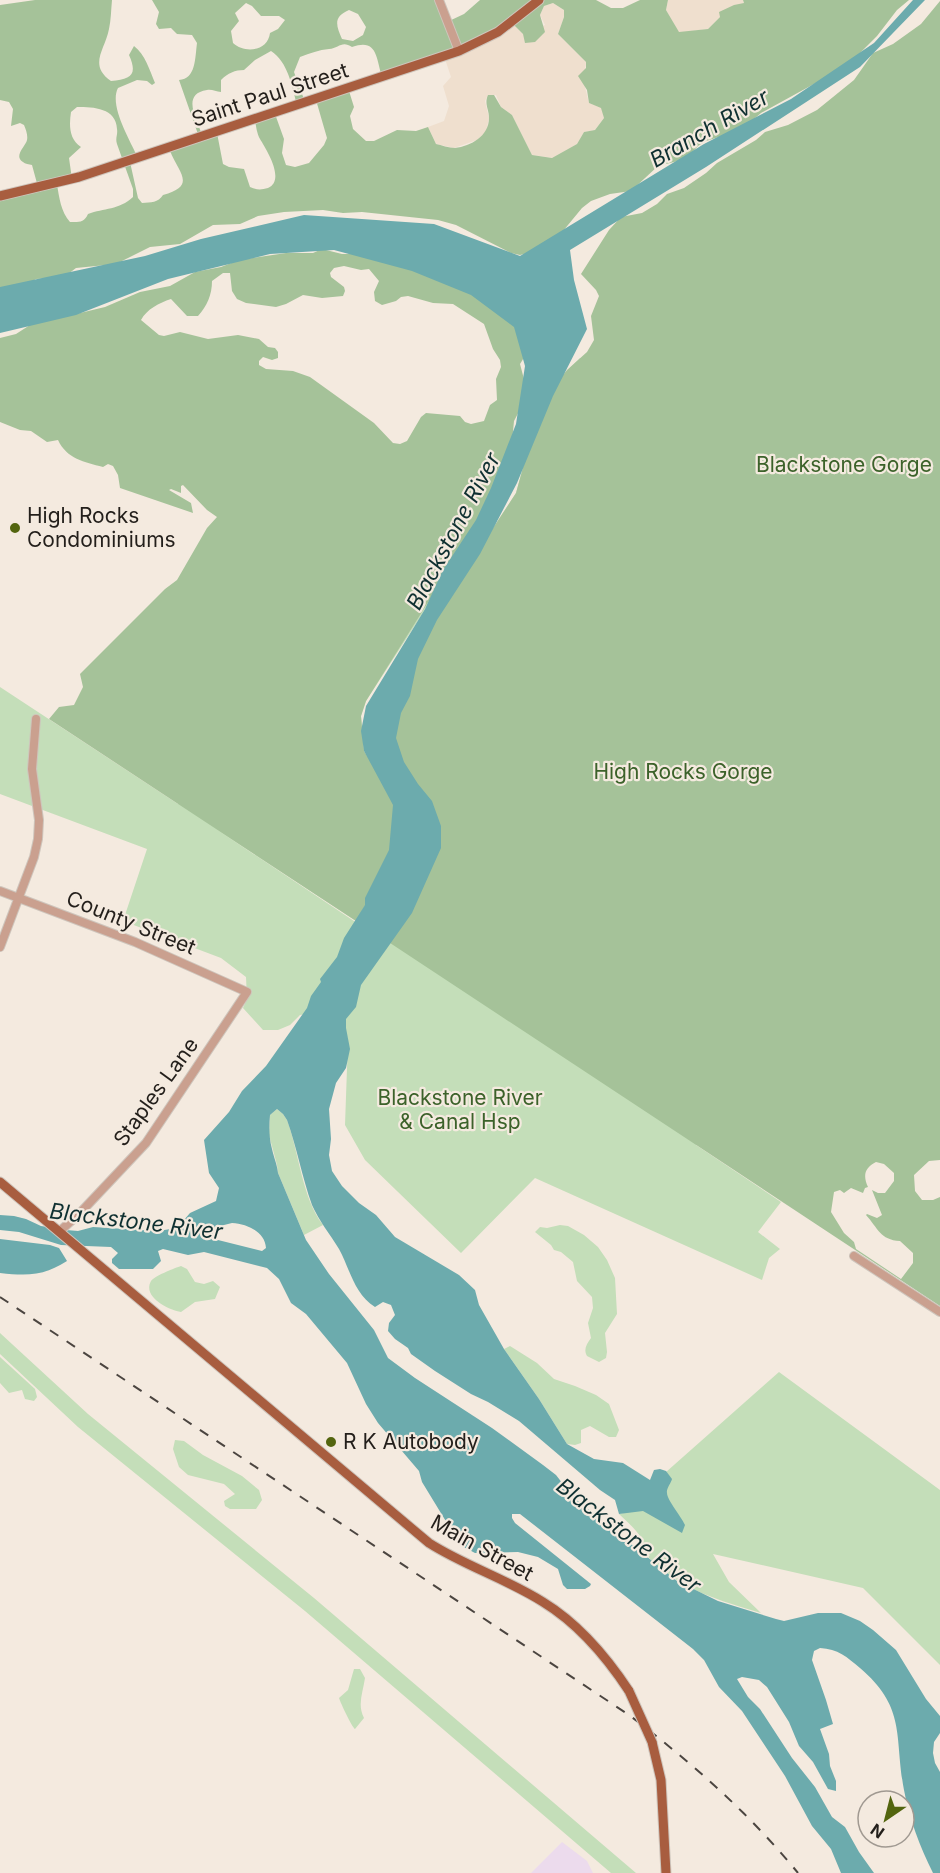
<svg xmlns="http://www.w3.org/2000/svg" width="940" height="1873" font-family="Inter,sans-serif">
<style>
.built{fill:#efdfce}
.industrial{fill:#ecdbed}
.green{fill:#c4deb9}
.forest{fill:#a5c299;fill-rule:evenodd}
.water{fill:#6cabad;fill-rule:evenodd}
.lines{fill:none;stroke-linecap:round;stroke-linejoin:round}
.minor-casing{stroke:#cec5bc;stroke-width:10}
.major-casing{stroke:#cec5bc;stroke-width:11}
.minor{stroke:#caa08f;stroke-width:8}
.major{stroke:#a85d3f;stroke-width:9}
.rail{stroke:#4b4540;stroke-width:2;stroke-dasharray:10 10;stroke-linecap:butt}
.major-bridge-casing{stroke:#cec5bc;stroke-width:11;stroke-linecap:butt}
.major-bridge{stroke:#a85d3f;stroke-width:9}
.poi-dot{fill:#53650f;stroke:#f4eadf;stroke-width:2}
.labels{text-anchor:middle;stroke-width:4.5;stroke-linejoin:round;paint-order:stroke}
.street-label{font-size:21px;fill:#231f1b;stroke:#f4eadf}
.park-label{font-size:21px;fill:#3c622a;stroke:#f4eadf}
.poi-label{font-size:21px;fill:#231f1b;stroke:#f4eadf;text-anchor:start}
.water-label{font-size:22px;font-style:italic;fill:#0f3031;stroke:#f4eadf}
</style>
<rect width="100%" height="100%" fill="#f4eadf"/>
<path class="built" d="M668 0H743L744 3 720 17 708 29 679 33 666 10Z
M553 3 564 10V17L558 34 586 62 584 83 589 103 602 108 604 118 595 130 584 132 577 144 553 158 532 155 512 115 501 107 496 95H488L485 101 489 118 486 132 477 140 454 148 436 144 428 127 444 121 449 106 443 86 451 77 445 59 512 23 523 34 545 25 540 15 544 6Z"/>
<path class="industrial" d="M562 1842 587 1861 593 1873H531Z"/>
<path class="green" d="M580 358 632 422 696 1145 781 1202 758 1232 780 1249 769 1258 762 1280 535 1178 461 1253 365 1160 345 1125 348 1040 339 1007 465 571 516 493 527 453 563 375Z
M328 519 459 549 421 616 366 701 361 716 364 751 356 921 216 829 366 929 320 1012 300 1015 290 1025 278 1030H263L243 1008 247 999 246 977 221 958 123 921 147 849 0 794V687L178 804Z
M277 1109 283 1114 287 1120C299 1152 302 1198 323 1225L304 1235 278 1173 277 1165 269 1135 270 1115Z
M560 1225 568 1226 584 1235 598 1247 607 1260 615 1278 617 1314 605 1333 607 1352 606 1358 599 1362 587 1356C583 1349 587 1344 591 1338L588 1323 593 1308 592 1297 577 1281 573 1262 561 1252 554 1250 551 1245 535 1232 540 1227 547 1228Z
M181 1266 187 1269 195 1282 204 1284 213 1281 220 1287 215 1299 195 1302 181 1312C169 1310 142 1297 151 1281 154 1276 175 1268 181 1266Z
M0 1333 88 1414 314 1598 636 1873H611L305 1611 78 1427 0 1354Z
M510 1346 537 1363 554 1379 575 1386 596 1395 609 1404 619 1430 616 1437H609L590 1426 581 1430V1443L575 1445 567 1444 539 1399 504 1349Z
M0 1357 35 1389 37 1397 34 1401 25 1399 22 1390 9 1393 0 1383Z
M779 1372 940 1490V1665L863 1588 713 1554 729 1582 761 1613C721 1601 681 1590 650 1559 645 1553 645 1545 641 1538 636 1529 626 1521 619 1514L624 1513 622 1511Z
M175 1440 184 1441 203 1455 242 1476 259 1490 262 1500 256 1509H230L225 1506 224 1501 235 1494 224 1484 188 1475 179 1467 173 1449Z
M354 1669H360L365 1678C363 1692 357 1705 364 1718L355 1729C352 1727 341 1704 339 1698L348 1690Z"/>
<path class="forest" d="M35 0H112C111 10 111 20 109 29 105 50 88 65 111 81 131 79 138 75 129 55L134 46C145 54 150 71 155 83L152 85 147 81 137 80 118 88C109 105 129 138 137 156L130 162 138 198 142 203C151 202 158 203 163 195 197 186 179 173 170 151L199 137 179 80C196 79 195 58 197 43L192 35 177 34 171 28 159 29 156 24 159 12 152 0H438L447 22 464 14 480 0H596L611 8H623L640 0H668L666 10 679 32 708 29 720 17 719 12 734 5 744 3 743 0H909L897 10 877 36 853 60 823 79 761 113 741 130 706 141 698 146 686 159 658 166 631 191 610 194 591 201 582 208 549 248 520 255 511 253 456 225 438 220 362 212 343 213 323 210 284 212 258 216 240 224 213 225 180 244 150 247 116 264 76 268 64 277 36 279 17 290 0 293V197L38 187 32 165C29 164 25 164 23 162 13 156 26 146 27 140 28 135 26 130 24 125L20 123 11 126 13 109 9 102 0 100V5ZM246 3 252 6 261 16H279L285 20 278 29 270 33C268 51 245 54 233 43L231 31 239 21 235 13ZM553 3 564 10V17L558 34 586 62V68L578 76 587 90 589 103 601 108 604 118 595 130 584 132 577 144 552 158 532 155 512 115 501 107 494 95H488C484 104 489 109 489 118 489 136 471 146 455 148 449 148 441 145 436 144L428 127 416 131 397 130 374 141H366L353 129 350 116 354 107 349 91 316 100 327 138 324 145 309 163 295 167 286 165 282 153 284 139 275 114 255 120C256 126 257 134 260 139 266 149 286 180 268 188 261 190 257 190 250 187L244 169 229 167 223 164 217 133 202 135C198 121 180 94 207 90 212 89 216 92 221 92V80C228 73 235 70 244 70L255 60 271 51C288 62 292 86 297 105L305 102 294 72 300 57C310 53 319 50 329 49 339 48 342 40 352 47 377 38 376 57 382 77L498 33 512 23 523 34 525 43 535 42 545 32 540 15 544 6ZM349 10 358 14 366 27 363 35 353 41 342 39C336 25 333 17 349 10ZM77 107C94 107 116 108 117 129 118 135 115 138 117 144L133 189V197C119 210 104 208 88 214 84 223 79 222 70 222 61 212 59 197 57 184L72 179 69 158 81 147C69 139 69 125 71 112Z
M940 1V1160L929 1161 914 1175 915 1191 922 1200H933L940 1197V1306L384 939 411 785 380 714 465 571 516 493 527 453 557 383 567 370 587 352 594 340 591 316 599 296 596 290 581 274 609 230 621 217 642 213 657 204 667 194 684 188 706 173 717 163 756 140 765 132 788 125 817 110 854 80 873 53 893 44 921 24ZM876 1162 884 1164 894 1173V1181L885 1193H878L872 1190 882 1215 877 1218 867 1214 866 1215C878 1228 880 1240 900 1241L913 1253V1263L901 1279 856 1249 854 1242 844 1233 831 1212 834 1192 840 1190 844 1193 851 1188 863 1193 865 1188 868 1187C863 1176 864 1168 876 1162Z
M322 249 342 254H359L404 266 468 290 515 320 525 356 520 364 525 383V400L514 421 512 442 481 518 366 701 361 716 364 751 404 813 375 889 356 921 49 719 59 707 74 705 83 687 80 674 165 589 177 580 207 528 217 517 207 510 183 485 181 486V493L171 489 169 490 191 503 193 513 120 488 118 475 113 466 108 464 103 467C84 462 67 459 58 440L47 442 31 431 20 430 0 422V338L16 334 30 325 105 307 140 292 170 286 195 272 221 267 239 260 286 253H313ZM344 266 361 270 369 269 379 281 374 292 375 301 382 305 396 301 401 297 408 296 433 303 453 304 484 324 493 349 500 360 501 367 496 379 497 400 490 405 484 421 471 424 465 422 460 416 426 413 421 417 407 441 400 444 393 443 374 423 310 377 293 371 266 369 259 365V361L263 357 272 360 278 358V352L275 348 268 347 259 339 238 335 208 339 180 332 164 336 159 335 141 320C147 309 159 303 171 299L187 316H198C207 306 212 295 212 281L223 273H230L232 291 237 299 246 303 276 307 286 304 303 295 322 298 343 296 345 291 344 287 331 277 330 273 334 268Z"/>
<path class="water" d="M913 0H925L860 67 706 167 570 250 574 280 587 329 553 396 517 483 480 554 437 620 418 659 410 696 401 713 396 738 404 762 418 784 432 801 441 826V848L412 913 361 985 356 1007 346 1019V1028L350 1049 346 1068 336 1083 329 1109 331 1139 329 1155 332 1171 342 1186 359 1203 376 1215 395 1237 459 1275 475 1290 479 1305 504 1349 539 1399 567 1444 594 1459 623 1463 650 1480 654 1470 660 1469 666 1471 672 1479C671 1483 666 1489 667 1493 667 1500 681 1516 685 1525L682 1533 643 1511 619 1514 615 1500 600 1490 519 1421 488 1402 471 1394 435 1371 411 1354 408 1348 395 1339 388 1331 389 1323 395 1315 391 1305 383 1302 375 1307C354 1294 350 1269 339 1249 330 1234 319 1221 312 1205 302 1177 297 1148 287 1120L283 1114 277 1109 270 1115C269 1127 269 1138 272 1149 274 1158 277 1164 278 1173L306 1240 329 1274 374 1330 388 1358 415 1378 492 1428 543 1465 556 1475 573 1497 677 1581 718 1601 776 1619 784 1621 818 1613H841L860 1621 873 1630 896 1650 926 1699 940 1716V1733L934 1742 933 1753 935 1763 940 1772V1873H933C920 1847 909 1818 904 1790 894 1737 907 1708 860 1668 847 1657 838 1649 820 1648L814 1651 812 1660 826 1700 833 1724 820 1729 829 1754 830 1766 836 1781V1791L828 1789 813 1762 799 1746 789 1722 767 1687 759 1680 742 1677 737 1679 748 1697 760 1709 792 1758 815 1787 832 1817 845 1827 859 1852 874 1873H841L831 1849 812 1826 785 1776 742 1711 719 1687 704 1660 693 1649 520 1514H512V1518L515 1523 591 1584 590 1586 585 1589H567L563 1585 558 1569 538 1557 518 1552 475 1553 458 1544 453 1538 447 1523 422 1482 419 1471 378 1423 366 1404 347 1363 306 1314 291 1303 279 1279 267 1268 204 1252 188 1255 163 1249 158 1251 161 1261 153 1269H119L112 1263V1259L118 1253 111 1247 61 1245 19 1232 0 1230V1215L14 1216 26 1219 41 1226 66 1230 78 1231 93 1227 158 1231 177 1228 190 1213 216 1201 219 1188 209 1173 204 1140 229 1112 242 1091 266 1066 307 1008 311 996 321 982 320 979 337 957 344 938 365 905V898L389 850 393 805 364 751 361 731 366 706 425 609 443 570 476 520 491 488 516 424 525 366 514 327 471 295 412 271 334 250 270 254 168 279 76 315 0 333V287L145 256 201 239 304 215 434 224 520 256 704 144 791 99 874 43ZM232 1223C248 1224 265 1232 266 1248L262 1251 214 1239 213 1233 224 1225Z
M0 1239 50 1245 59 1248 67 1261C43 1276 28 1276 0 1273Z"/>
<g class="lines">
<g class="minor-casing">
<path id="minor" d="M439 0 459 51
M0 891 135 942 247 992 146 1143 80 1213 60 1231
M0 947 34 857 38 839 39 820 32 769 36 719
M854 1256 940 1312"/>
</g>
<g class="major-casing">
<path id="major" d="M0 196 79 177 459 51 498 32 539 0
M0 1182 429 1543C465 1566 507 1579 543 1602 579 1624 606 1656 629 1691
M652 1742 661 1780 666 1873"/>
</g>
<use href="#minor" class="minor"/>
<use href="#major" class="major"/>
<path class="rail" d="M0 1297 629 1715C691 1762 749 1813 798 1873"/>
<g class="major-bridge-casing">
<path id="major-bridge" d="M629 1691 652 1742"/>
</g>
<use href="#major-bridge" class="major-bridge"/>
</g>
<g class="poi-dot">
<circle cx="15" cy="528" r="6"/>
<circle cx="331" cy="1442" r="6"/>
</g>
<g class="labels">
<g class="street-label">
<text transform="translate(270 95) rotate(-18)" y="7">Saint Paul Street</text>
<text transform="translate(131 923) rotate(22)" y="7">County Street</text>
<text transform="translate(156 1092) rotate(-54)" y="7">Staples Lane</text>
<text transform="translate(482 1548) rotate(29)" y="7">Main Street</text>
</g>
<g class="park-label">
<text x="844" y="472">Blackstone Gorge</text>
<text x="683" y="779">High Rocks Gorge</text>
<text x="460" y="1105">Blackstone River<tspan x="460" dy="24">&amp; Canal Hsp</tspan></text>
</g>
<g class="poi-label">
<text x="27" y="523">High Rocks<tspan x="27" dy="24">Condominiums</tspan></text>
<text x="343" y="1449">R K Autobody</text>
</g>
<g class="water-label">
<text transform="translate(709 128) rotate(-30)" y="8">Branch River</text>
<text transform="translate(453 531) rotate(-62)" y="8">Blackstone River</text>
<text transform="translate(136 1221) rotate(7)" y="8">Blackstone River</text>
<text transform="translate(629 1535) rotate(37)" y="8">Blackstone River</text>
</g>
</g>
<g transform="translate(886 1819) rotate(215)"><circle r="28" fill="#f4eadf" stroke="#a09991" stroke-width="1.5"/>
<path d="M0-4.5L10 22L0 15L-10 22Z" fill="#53650f"/>
<text y="-9" font-size="16" font-weight="bold" text-anchor="middle" fill="#231f1b">N</text>
</g>
</svg>
